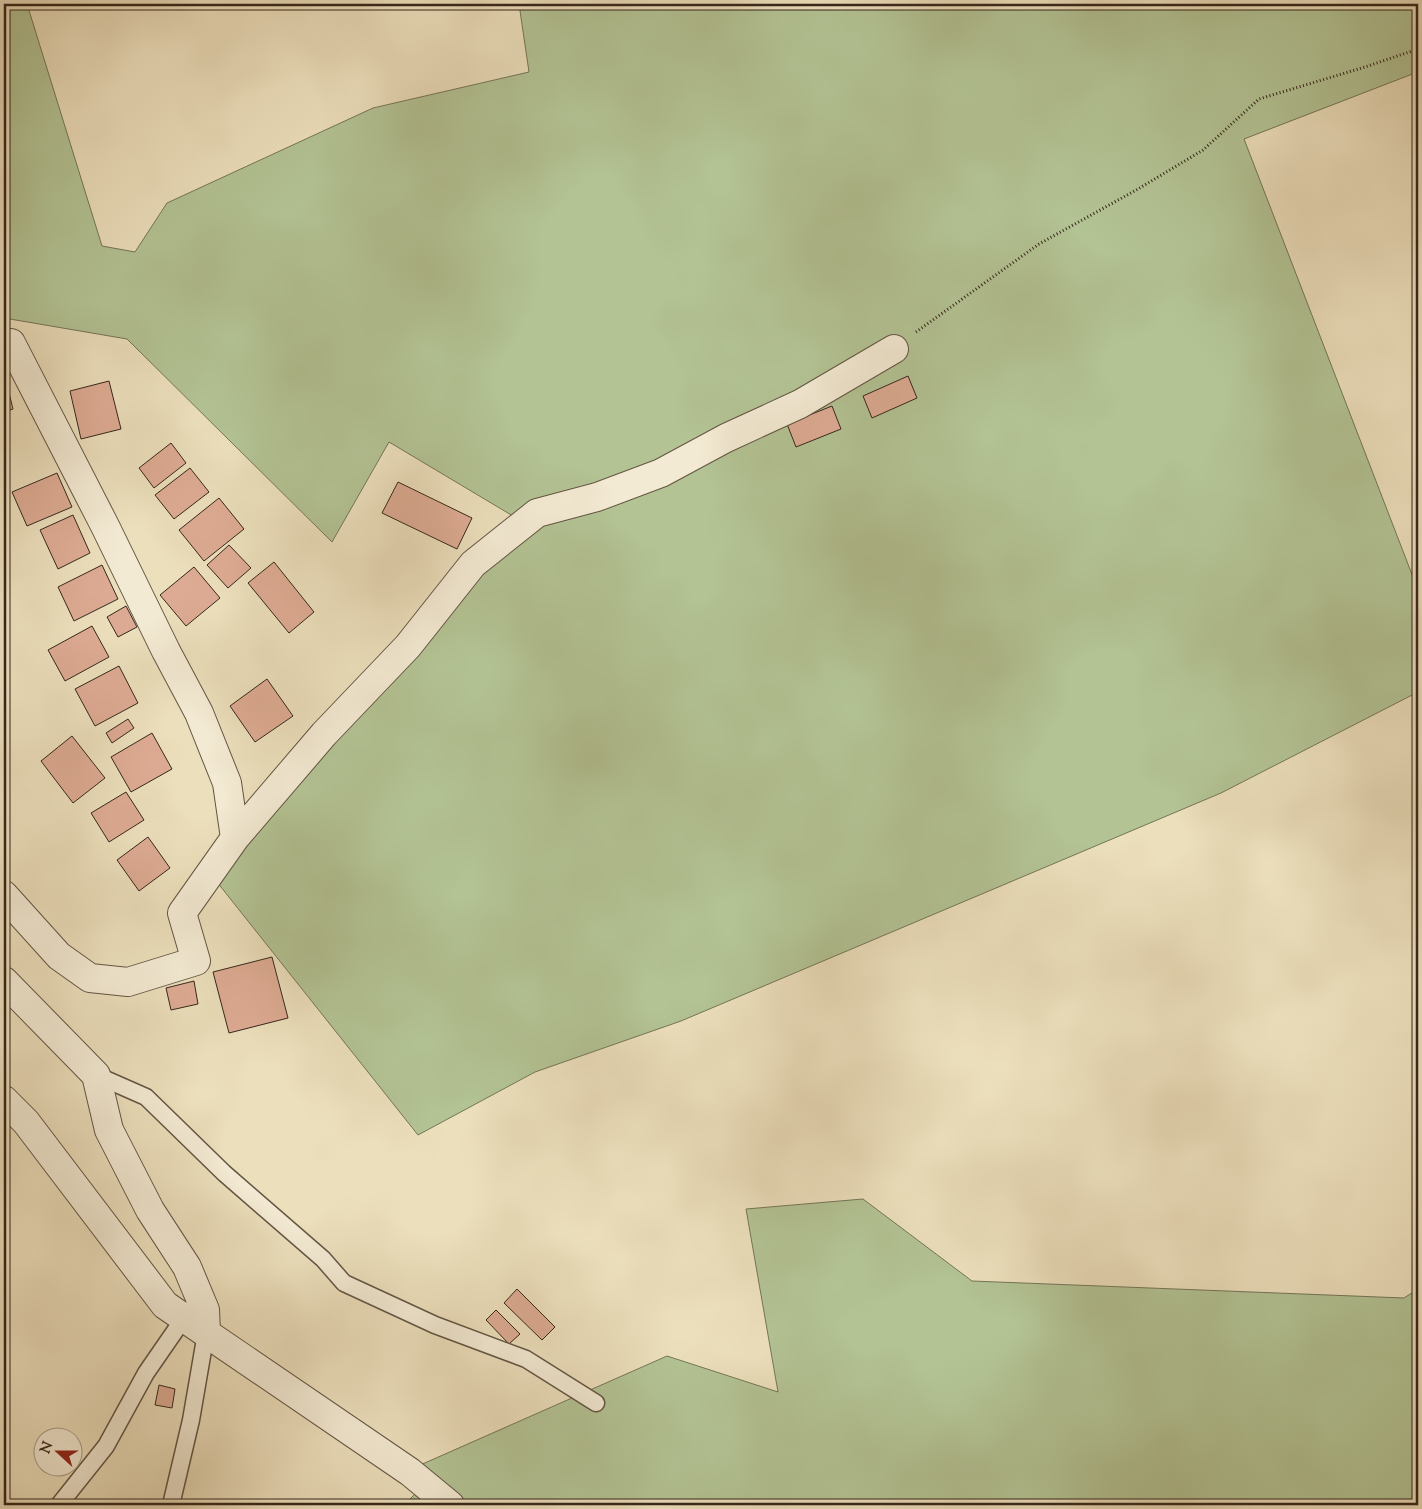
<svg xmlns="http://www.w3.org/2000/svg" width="1422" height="1509" font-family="'Sorts Mill Goudy',serif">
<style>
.green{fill:#b3c394;stroke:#747558}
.building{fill:#ddab93;stroke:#35271b}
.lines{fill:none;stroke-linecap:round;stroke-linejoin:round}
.lane-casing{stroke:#635543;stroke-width:19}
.street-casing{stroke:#635543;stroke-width:30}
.path{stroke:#35271b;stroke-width:3;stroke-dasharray:1 2.5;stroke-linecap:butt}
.lane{stroke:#f3ead3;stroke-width:16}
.street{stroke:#f3ead3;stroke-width:28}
</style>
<rect width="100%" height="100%" fill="#ecdfbc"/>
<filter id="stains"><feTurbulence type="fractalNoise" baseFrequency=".004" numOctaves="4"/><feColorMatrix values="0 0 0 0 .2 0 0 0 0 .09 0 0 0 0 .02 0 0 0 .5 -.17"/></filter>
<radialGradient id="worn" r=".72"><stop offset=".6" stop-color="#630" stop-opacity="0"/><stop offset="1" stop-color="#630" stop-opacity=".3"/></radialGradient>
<path class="green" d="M4 4H27L102 246 135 252 167 203 373 108 529 72 519 4H1418V81L1415 73 1244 139 1418 590V692L1221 793 681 1021 535 1072 418 1135 213 877 523 522 389 442 332 542 127 339 4 318Z
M863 1199 972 1281 1404 1298 1418 1289V1505H404L419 1490 418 1466 667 1356 778 1392 746 1209Z"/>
<path class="building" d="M4 373 13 409 4 412Z
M908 376 917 398 872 418 863 396Z
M109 381 121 429 81 439 70 391Z
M832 406 841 429 796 447 787 424Z
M171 443 186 463 154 488 139 468Z
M190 468 209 492 174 519 155 495Z
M57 473 72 507 27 526 12 492Z
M398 482 472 518 457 549 382 513Z
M4 489 7 503 4 504Z
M219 498 244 529 204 561 179 530Z
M73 515 90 553 58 569 40 530Z
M229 545 251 568 228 588 207 565Z
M274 562 314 612 289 633 248 583Z
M102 565 118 599 74 621 58 587Z
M194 567 220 598 186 626 160 595Z
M126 606 137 627 118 637 107 617Z
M92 626 109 657 65 681 48 650Z
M119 666 138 703 95 726 75 689Z
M267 679 293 716 255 742 230 706Z
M128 719 134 728 112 743 106 733Z
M152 733 172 769 131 792 111 757Z
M72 736 105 778 73 803 41 761Z
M126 792 144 820 109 842 91 813Z
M148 837 170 868 139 891 117 860Z
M272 957 288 1018 229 1033 213 972Z
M194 981 198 1004 171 1010 166 988Z
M517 1289 555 1327 542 1340 504 1303Z
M496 1310 520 1334 509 1344 486 1320Z
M159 1385 175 1389 172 1408 155 1405Z"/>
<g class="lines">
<g class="lane-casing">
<path id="lane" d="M96 1075 146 1097 224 1173 323 1259 344 1283 435 1325 526 1359 596 1403
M59 1505 106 1446 146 1373 184 1318
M171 1505 191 1420 206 1333"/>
</g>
<g class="street-casing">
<path id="street" d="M11 343 105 526 166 651 199 713 227 783 235 838
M4 895 59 956 90 978 128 982 196 961 182 913 235 838 324 734 408 646 473 564 537 513 597 497 661 473 726 438 800 404 894 349
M4 981 96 1075 109 1130 150 1210 187 1267 205 1310 206 1333
M4 1100 26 1122 165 1305 410 1472 450 1505"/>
</g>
<path class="path" d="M916 332 1039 244 1138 189 1203 150 1259 99 1365 67 1418 49"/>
<use href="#lane" class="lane"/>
<use href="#street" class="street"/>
</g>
<rect width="1422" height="1509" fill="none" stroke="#ecdfbc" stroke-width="20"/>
<rect x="5" y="5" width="1412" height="1499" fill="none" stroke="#35271b" stroke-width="2.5"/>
<rect x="10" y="10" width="1402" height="1489" fill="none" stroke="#35271b"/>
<g transform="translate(58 1452) rotate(291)"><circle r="24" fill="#f3ead3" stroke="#a79c89"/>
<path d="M0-4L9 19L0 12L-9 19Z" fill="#8f2418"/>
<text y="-8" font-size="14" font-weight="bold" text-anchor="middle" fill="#35271b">N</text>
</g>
<rect width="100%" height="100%" filter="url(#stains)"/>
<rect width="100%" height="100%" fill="url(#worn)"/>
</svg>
